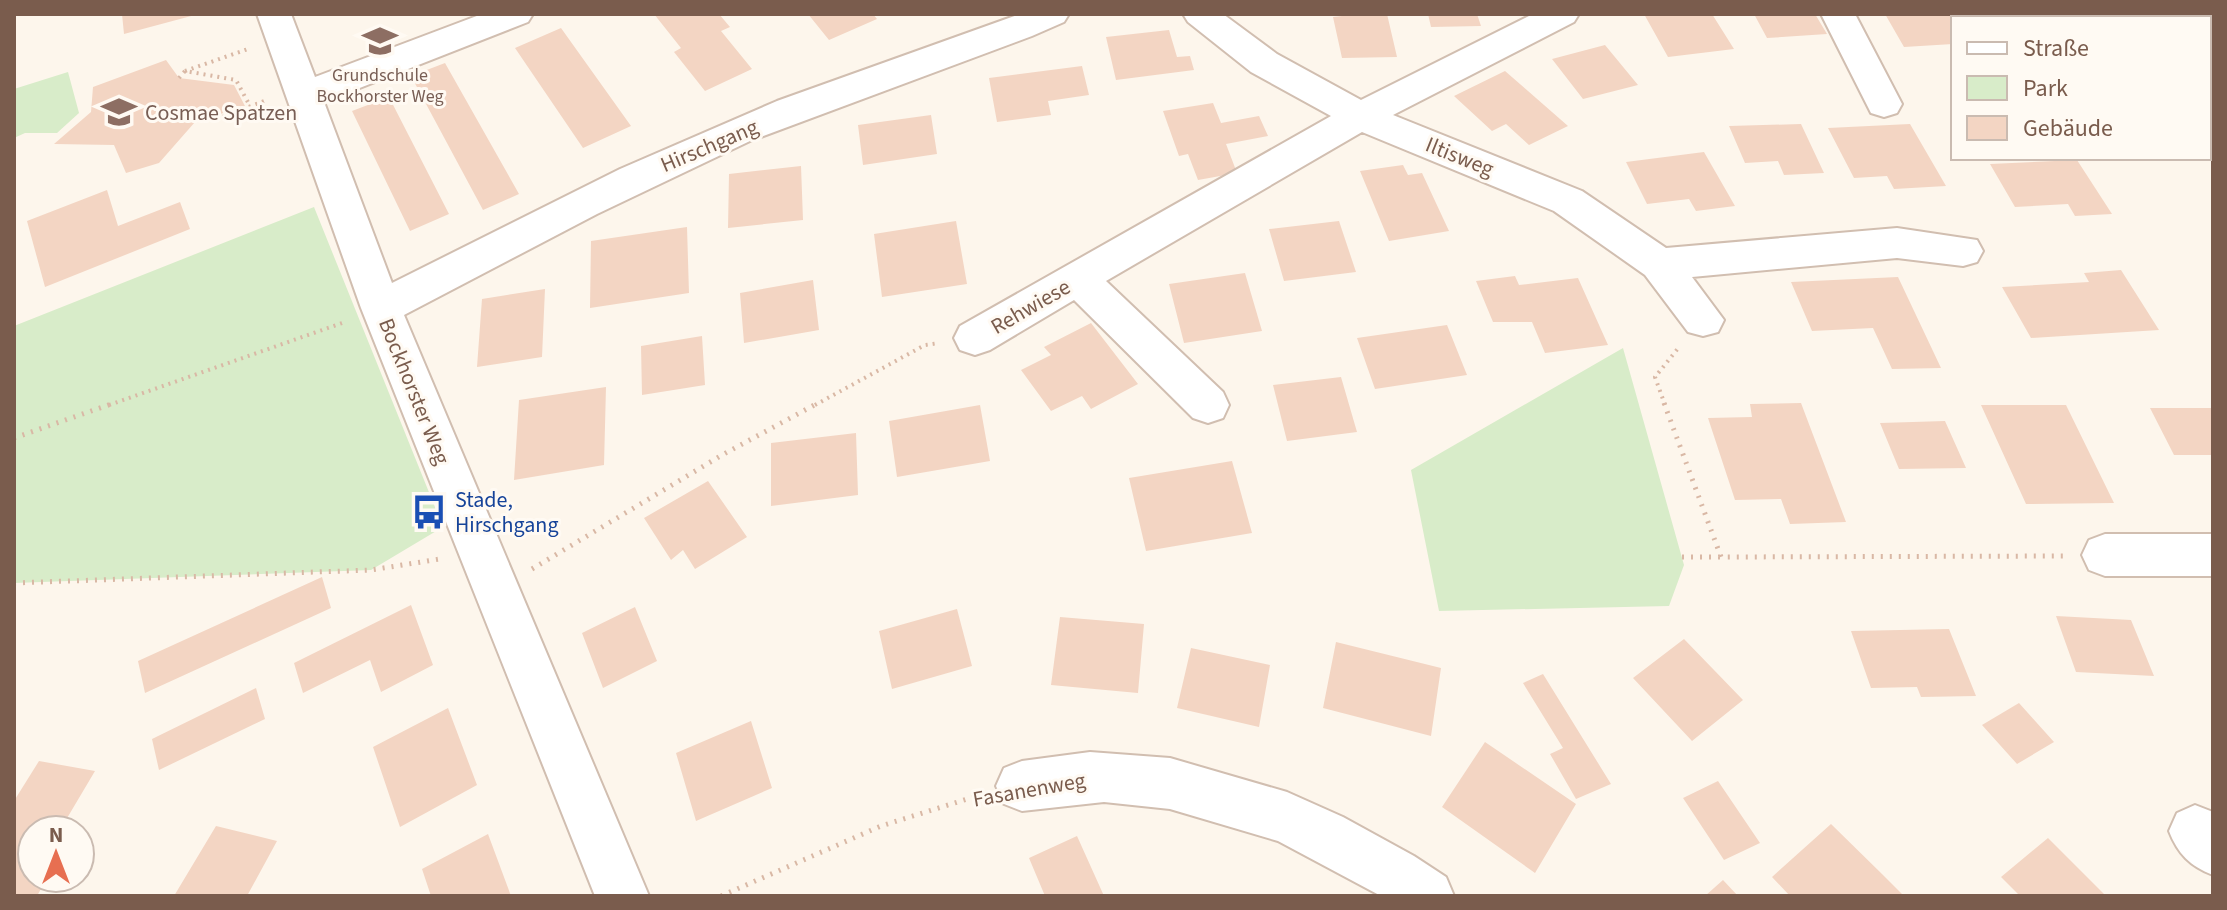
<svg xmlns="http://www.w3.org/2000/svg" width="2227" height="910" font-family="'Source Sans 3',sans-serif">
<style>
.green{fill:#d8ecc9}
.building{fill:#f3d5c3}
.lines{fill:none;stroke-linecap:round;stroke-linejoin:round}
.minor-casing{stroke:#d1beb0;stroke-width:4}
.path-far1{stroke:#d9b8a5;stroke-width:4;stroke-dasharray:2 5;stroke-linecap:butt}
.path{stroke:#d9b8a5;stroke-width:5;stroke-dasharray:2 7;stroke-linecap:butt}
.minor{fill:#fff;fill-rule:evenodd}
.labels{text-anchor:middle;stroke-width:6;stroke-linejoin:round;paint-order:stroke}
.far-education-label{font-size:18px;fill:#785e54;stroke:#fffaf3}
.education-label{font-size:22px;fill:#785e54;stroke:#fffaf3;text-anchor:start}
.street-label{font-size:22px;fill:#7a5c4d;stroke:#fffaf3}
.transit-label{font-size:22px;fill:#164399;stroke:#fffaf3;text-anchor:start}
</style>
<rect width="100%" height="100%" fill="#fdf6ec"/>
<path class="green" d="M68 72 79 113 57 133H25L14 138V89Z
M314 207 443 527 371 570 14 583V326Z
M1623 348 1684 565 1669 606 1439 611 1411 470Z"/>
<path class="building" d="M122 14H195V15L124 34Z
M654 14H719L730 27 721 31 752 69 705 91 674 52 681 48Z
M808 14H873L877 19 829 40Z
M1360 14H1387L1397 57 1342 58 1333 17Z
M1428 14H1477L1481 26 1431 27Z
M1644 14H1712L1734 49 1668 57Z
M1754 14H1815L1827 34 1767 38Z
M1885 14H1982L1984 18H1953V44L1904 47Z
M2103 14H2181L2185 18H2106Z
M561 28 631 126 583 148 515 48Z
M1169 30 1177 57 1190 56 1194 70 1116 80 1106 37Z
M1605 45 1638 85 1583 99 1552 59Z
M166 60 179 78 234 85 245 106 195 122 159 163 126 173 114 145 54 144 91 112 93 87Z
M445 63 519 194 483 210 411 76Z
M1082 66 1089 95 1048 101 1051 115 997 122 989 78Z
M1505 71 1568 126 1529 145 1506 124 1492 131 1454 96Z
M389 97 449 214 410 231 352 111Z
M1213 103 1221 123 1259 116 1268 136 1226 144 1237 173 1198 180 1188 154 1179 156 1163 111Z
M931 115 937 154 863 165 858 125Z
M1801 124 1824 173 1784 175 1778 161 1745 163 1729 126Z
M1910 124 1946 186 1894 189 1887 176 1854 178 1828 128Z
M1704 152 1735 206 1696 211 1689 199 1647 204 1626 162Z
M2077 160 2112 214 2075 216 2068 204 2015 207 1990 164Z
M1403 165 1408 175 1422 173 1449 231 1389 241 1360 171Z
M801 166 803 220 728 228 729 174Z
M107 190 118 226 180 202 190 229 45 287 27 221Z
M956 221 967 284 882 297 874 234Z
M1339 221 1356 272 1284 281 1269 229Z
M687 227 689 293 590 308 591 241Z
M2121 270 2159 330 2031 338 2002 287 2089 282 2084 273Z
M1245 273 1262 331 1184 343 1169 284Z
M1515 276 1519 285 1578 278 1608 345 1545 353 1532 322H1493L1476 281Z
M1898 277 1941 368 1892 369 1873 328 1812 331 1791 282Z
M813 280 819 330 744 343 740 293Z
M545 289 542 357 477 367 482 299Z
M1091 323 1138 384 1091 409 1082 396 1051 411 1021 370 1051 355 1044 347Z
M1447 325 1467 375 1375 389 1357 338Z
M702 336 705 385 642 395 641 346Z
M1341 377 1357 432 1287 441 1273 385Z
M606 387 604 465 514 480 519 400Z
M1801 403 1846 522 1790 524 1781 499 1735 500 1708 418 1752 417 1750 404Z
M980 405 990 461 897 477 889 421Z
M1981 405H2066L2114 503 2026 504Z
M2150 408H2213V455H2174Z
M1945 421 1966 468 1899 469 1880 423Z
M856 433 858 495 771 506V443Z
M1232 461 1252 533 1146 551 1129 478Z
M708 481 747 537 695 569 683 550 671 560 644 518Z
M322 577 331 608 145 693 138 661Z
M411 605 433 665 381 692 370 660 303 693 294 663Z
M635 607 657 661 603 688 582 633Z
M957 609 972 666 892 689 879 631Z
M2056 616 2131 620 2154 676 2076 672Z
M1060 617 1144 624 1138 693 1051 685Z
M1949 629 1976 696 1921 697 1917 687 1871 688 1851 631Z
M1684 639 1743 700 1692 741 1633 678Z
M1336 642 1441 668 1431 736 1323 708Z
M1191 648 1270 665 1259 727 1177 708Z
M1543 674 1611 784 1576 799 1550 754 1563 748 1523 683Z
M256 688 265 719 159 770 152 739Z
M2019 703 2054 742 2017 764 1982 725Z
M448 708 477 785 400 827 373 747Z
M751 721 772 788 696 821 676 753Z
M1485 742 1576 804 1535 873 1442 807Z
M39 761 95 771 60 830H32V878H47L37 896H14V801Z
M1718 781 1760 843 1724 860 1683 798Z
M1831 824 1882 874 1904 896H1790L1772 877Z
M216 826 277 841 247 896H174Z
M488 834 511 896H431L422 869Z
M1077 836 1104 896H1045L1029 858Z
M2048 838 2106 896H2020L2001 877Z
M1723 880 1738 896H1705Z"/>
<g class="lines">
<g class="minor-casing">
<path id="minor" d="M257 14H291L315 77 482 14H533L528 22 324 102 392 283 620 169 777 101 1020 14H1069L1064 22 1032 36 750 141 597 214 404 315 649 896H595L361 308Z
M1183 14H1223L1277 54 1361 100 1533 14H1579L1574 22 1393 115 1582 191 1666 248 1897 228 1977 240 1983 251 1977 262 1963 266 1897 258 1692 277 1724 320 1718 332 1703 336 1688 332 1645 275 1554 211 1362 132 1106 281 1223 392 1229 405 1223 418 1208 423 1193 418 1074 300 990 350 975 355 960 350 954 338 960 326 1331 116 1251 72 1188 22Z
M1821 14H1855L1902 104 1897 113 1884 117 1871 113Z
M2105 534H2213V576H2105L2089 570 2082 555 2089 540Z
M1090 752 1170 758 1287 792 1343 817 1414 856 1446 877 1454 896H1381L1278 841 1170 809 1104 802 1022 811 1004 804 996 786 1004 768 1022 761Z
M2195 805 2213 812V875C2190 866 2178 854 2169 831L2177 813Z"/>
</g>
<path class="path-far1" d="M185 71 248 49
M179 78 185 71 236 80 250 106
M202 119 220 118 267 100
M109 405 345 322
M815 405 925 345 939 343
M1665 405 1655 377 1680 346"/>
<path class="path" d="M1664 403 1721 557 2064 556
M14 438 114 403
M1682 557H1721
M532 569 722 455 818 403
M14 583 371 570 440 559
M721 896 881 826 980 795"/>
<use href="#minor" class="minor"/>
</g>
<defs>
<g id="school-bare" transform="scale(2.76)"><path d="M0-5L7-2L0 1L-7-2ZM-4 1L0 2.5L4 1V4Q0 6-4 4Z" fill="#8d6e63" stroke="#fffaf3" stroke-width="2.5" paint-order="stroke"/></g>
<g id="bus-bare" transform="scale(2.76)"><path d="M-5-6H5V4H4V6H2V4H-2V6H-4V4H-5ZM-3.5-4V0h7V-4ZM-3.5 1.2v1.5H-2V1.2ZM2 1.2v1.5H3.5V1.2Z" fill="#1a4fb4" stroke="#fffaf3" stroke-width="2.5" paint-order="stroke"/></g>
</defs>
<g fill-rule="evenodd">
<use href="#school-bare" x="380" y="41"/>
<use href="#school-bare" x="119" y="112"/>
<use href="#bus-bare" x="429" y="512"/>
</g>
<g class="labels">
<g class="far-education-label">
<text x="380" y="81">Grundschule<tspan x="380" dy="21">Bockhorster Weg</tspan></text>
</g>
<g class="education-label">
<text x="145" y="120">Cosmae Spatzen</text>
</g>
<g class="street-label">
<text transform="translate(709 145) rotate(-23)" y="8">Hirschgang</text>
<text transform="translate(1460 156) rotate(22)" y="8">Iltisweg</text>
<text transform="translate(1030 306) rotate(-30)" y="8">Rehwiese</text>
<text transform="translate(415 391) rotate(68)" y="8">Bockhorster Weg</text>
<text transform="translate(1029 789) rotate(-10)" y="8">Fasanenweg</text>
</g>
<g class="transit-label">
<text x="455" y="507">Stade,<tspan x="455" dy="25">Hirschgang</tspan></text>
</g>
</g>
<rect width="2227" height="910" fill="none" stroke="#7a5c4d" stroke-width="32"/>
<rect x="1951" y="16" width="260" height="144" fill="#fffaf3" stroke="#cabbb1" stroke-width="2"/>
<rect x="1967" y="42" width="40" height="12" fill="#ffffff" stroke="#cabbb1" stroke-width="2"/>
<text x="2023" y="56" font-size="24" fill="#7a5c4d">Straße</text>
<rect x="1967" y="76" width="40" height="24" fill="#d8ecc9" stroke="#cabbb1" stroke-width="2"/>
<text x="2023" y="96" font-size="24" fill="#7a5c4d">Park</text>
<rect x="1967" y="116" width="40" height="24" fill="#f3d5c3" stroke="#cabbb1" stroke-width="2"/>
<text x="2023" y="136" font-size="24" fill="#7a5c4d">Gebäude</text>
<g transform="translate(56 854)"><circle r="38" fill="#fffaf3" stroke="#cabbb1" stroke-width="2"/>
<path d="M0-6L14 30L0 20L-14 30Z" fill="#e76f51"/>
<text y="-12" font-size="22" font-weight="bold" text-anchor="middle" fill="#7a5c4d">N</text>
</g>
</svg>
